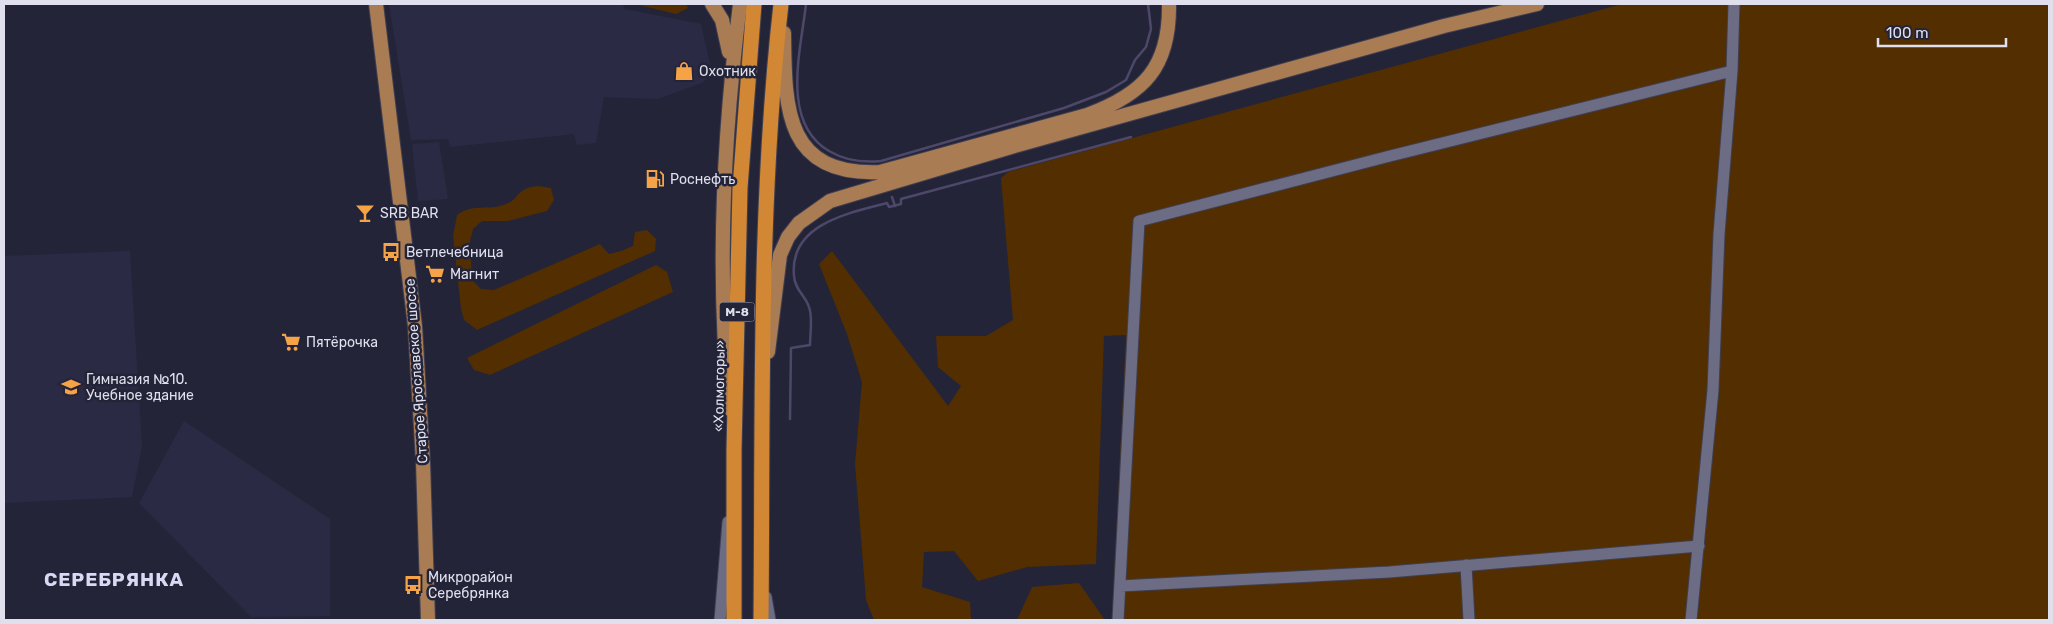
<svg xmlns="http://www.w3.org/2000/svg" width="2053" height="624" font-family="Rubik,sans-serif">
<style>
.built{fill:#2b2a44}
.green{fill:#522e00}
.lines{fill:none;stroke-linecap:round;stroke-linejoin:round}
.stream{stroke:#4d4869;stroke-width:2.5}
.minor-casing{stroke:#403f50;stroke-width:13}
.major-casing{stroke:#403f50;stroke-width:16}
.highway-casing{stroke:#403f50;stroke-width:17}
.minor{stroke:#6c6c84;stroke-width:11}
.major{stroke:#a97c54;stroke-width:14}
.highway{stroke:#d18734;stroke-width:15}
.labels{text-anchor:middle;stroke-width:5;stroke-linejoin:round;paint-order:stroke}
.shield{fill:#242438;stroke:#a7a7b7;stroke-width:1}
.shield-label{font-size:12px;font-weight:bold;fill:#dfdfed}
.poi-label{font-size:14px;fill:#dfdfed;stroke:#242438;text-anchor:start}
.street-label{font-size:14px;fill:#dfdfed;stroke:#242438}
.district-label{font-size:19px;font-weight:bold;letter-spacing:1px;fill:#d8d9f4;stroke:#242438}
</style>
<rect width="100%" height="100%" fill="#242438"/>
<path class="built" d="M389 4H622L625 9 701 24 712 73 702 83 658 99 604 97 596 143 577 145 574 134 450 147 448 139 411 140Z
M439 142 448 199 418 201 412 144Z
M130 251 142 446 132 497 4 503V256Z
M184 421 330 519V616L251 617 139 503Z"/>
<path class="green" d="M635 4H686L688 8 676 14Z
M1622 4H2049V620H1112L1126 335 1104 336 1096 564 1027 567 978 581 954 551 924 552 922 587 970 602 971 620H874L866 600 855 464 862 382 847 334 819 264 832 251 948 406 961 386 938 367 936 336H986L1013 320 1001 178 1008 172Z
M538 186 551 188 554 200 547 211 508 221H482L473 229 470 241 472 280 481 289 494 290 600 244 609 254 621 251 633 246 635 232 647 230 656 239 655 251 477 330 464 320 461 309 453 236 457 215C476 202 487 212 506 204 521 198 516 188 538 186Z
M656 265 667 272 673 292 490 375 474 370 467 358Z
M1079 583 1105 620H1017L1032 587Z"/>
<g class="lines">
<path class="stream" d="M806 4C801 50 780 122 829 151 846 161 862 163 881 161L1064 108 1106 92 1126 80 1135 60 1146 47 1151 29 1148 4
M892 197 895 206
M790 419 791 348 810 345C810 334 813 317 809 307 805 295 795 290 794 276 789 224 849 213 887 203L889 207 901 204V199L1131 137"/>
<g class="minor-casing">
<path id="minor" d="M1466 565 1469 620
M1120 586 1389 572 1699 546
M766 597 770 620
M720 620 728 522
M1118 620 1139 221 1386 157 1732 71
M1691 620 1713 390 1719 234 1732 71 1734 4"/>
</g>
<g class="major-casing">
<path id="major" d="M376 4 415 326 423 462 428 620
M712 4 722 20 729 52
M784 33C785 108 784 176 880 172L1087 115C1144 94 1170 67 1169 4
M768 352 780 255 788 237 799 223 830 201 1011 147 1444 26 1537 4
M730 409C716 274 723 139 740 4"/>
</g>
<g class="highway-casing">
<path id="highway" d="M734 620V450L740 188 754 4
M761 620C763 415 758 208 781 4"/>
</g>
<use href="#minor" class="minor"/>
<use href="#major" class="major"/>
<use href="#highway" class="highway"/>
</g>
<defs>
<g id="shop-bare" transform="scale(1.5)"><path d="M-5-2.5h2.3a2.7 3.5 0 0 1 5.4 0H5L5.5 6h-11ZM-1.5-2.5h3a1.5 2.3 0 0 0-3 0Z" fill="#f6a247" stroke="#242438" stroke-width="2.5" paint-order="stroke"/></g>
<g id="fuel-bare" transform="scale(1.5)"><path d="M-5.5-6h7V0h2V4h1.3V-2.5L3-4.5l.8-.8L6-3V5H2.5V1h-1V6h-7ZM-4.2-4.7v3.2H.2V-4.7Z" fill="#f6a247" stroke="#242438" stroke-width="2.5" paint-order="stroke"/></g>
<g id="bar-bare" transform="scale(1.5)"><path d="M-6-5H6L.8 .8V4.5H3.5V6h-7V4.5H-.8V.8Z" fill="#f6a247" stroke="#242438" stroke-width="2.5" paint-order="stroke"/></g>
<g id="bus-bare" transform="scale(1.5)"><path d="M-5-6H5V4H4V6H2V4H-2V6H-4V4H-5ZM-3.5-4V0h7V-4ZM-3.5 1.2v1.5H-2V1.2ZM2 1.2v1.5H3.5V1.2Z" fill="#f6a247" stroke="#242438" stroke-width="2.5" paint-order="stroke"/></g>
<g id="supermarket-bare" transform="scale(1.5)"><path d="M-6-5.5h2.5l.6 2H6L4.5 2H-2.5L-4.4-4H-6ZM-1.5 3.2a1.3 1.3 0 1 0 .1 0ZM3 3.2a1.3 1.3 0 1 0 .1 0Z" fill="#f6a247" stroke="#242438" stroke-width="2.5" paint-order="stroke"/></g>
<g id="school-bare" transform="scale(1.5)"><path d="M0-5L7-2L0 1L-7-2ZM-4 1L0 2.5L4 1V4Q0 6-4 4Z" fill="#f6a247" stroke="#242438" stroke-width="2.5" paint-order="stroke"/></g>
</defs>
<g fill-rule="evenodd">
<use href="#shop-bare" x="684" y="71"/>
<use href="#fuel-bare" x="655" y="179"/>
<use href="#bar-bare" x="365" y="213"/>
<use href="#bus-bare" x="391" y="252"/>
<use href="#supermarket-bare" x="435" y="274"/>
<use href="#supermarket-bare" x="291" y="342"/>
<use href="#school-bare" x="71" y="387"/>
<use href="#bus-bare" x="413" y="585"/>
</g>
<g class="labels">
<rect class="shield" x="719.5" y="302.5" width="35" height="19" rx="4"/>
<g class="shield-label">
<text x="737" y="316">М-8</text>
</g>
<g class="poi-label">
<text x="699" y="76">Охотник</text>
<text x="670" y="184">Роснефть</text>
<text x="380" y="218">SRB BAR</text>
<text x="406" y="257">Ветлечебница</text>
<text x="450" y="279">Магнит</text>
<text x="306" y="347">Пятёрочка</text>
<text x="86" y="384">Гимназия №10.<tspan x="86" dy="16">Учебное здание</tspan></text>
<text x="428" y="582">Микрорайон<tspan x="428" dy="16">Серебрянка</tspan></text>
</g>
<g class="street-label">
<text transform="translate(416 371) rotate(-94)" y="5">Старое Ярославское шоссе</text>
<text transform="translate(719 386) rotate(-89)" y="5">«Холмогоры»</text>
</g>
<g class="district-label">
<text x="114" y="586">СЕРЕБРЯНКА</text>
</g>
</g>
<rect width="2053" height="624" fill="none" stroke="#dfdfed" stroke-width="10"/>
<path d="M1878 38v8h128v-8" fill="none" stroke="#dfdfed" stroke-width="2.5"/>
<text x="1886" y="38" font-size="15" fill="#dfdfed" stroke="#242438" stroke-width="4" paint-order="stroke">100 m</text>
</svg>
